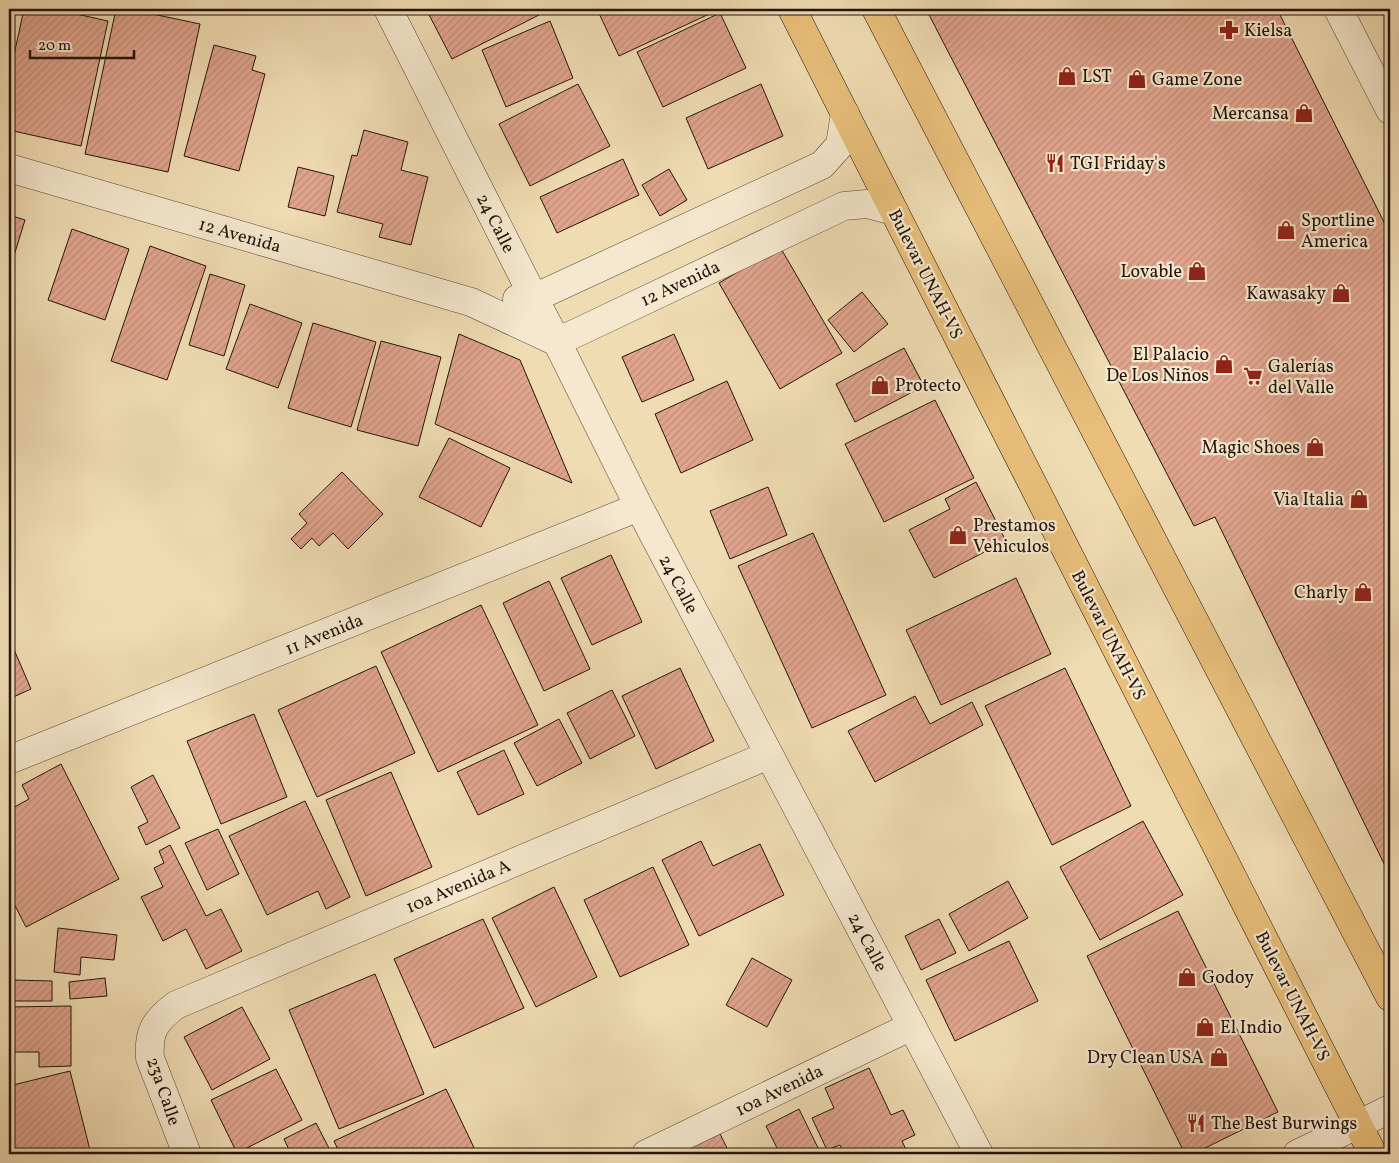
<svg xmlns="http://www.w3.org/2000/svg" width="1399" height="1163" font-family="Vollkorn,serif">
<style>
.building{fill:url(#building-hatch);stroke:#23140b}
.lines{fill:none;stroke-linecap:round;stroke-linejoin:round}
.minor-casing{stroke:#564635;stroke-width:29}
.major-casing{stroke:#23140b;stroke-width:29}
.minor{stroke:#f5e8ce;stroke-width:28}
.major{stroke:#e8be7a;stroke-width:28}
.labels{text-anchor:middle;stroke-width:4.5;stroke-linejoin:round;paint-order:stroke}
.poi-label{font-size:18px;fill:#23140b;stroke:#f5e8ce;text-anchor:start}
.street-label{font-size:18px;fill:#23140b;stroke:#f5e8ce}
</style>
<defs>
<pattern id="building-hatch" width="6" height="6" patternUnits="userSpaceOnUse" patternTransform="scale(1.25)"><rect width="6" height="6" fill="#e1a58e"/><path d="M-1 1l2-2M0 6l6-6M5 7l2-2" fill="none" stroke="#c18d79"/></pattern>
</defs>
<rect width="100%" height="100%" fill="#f0dcb3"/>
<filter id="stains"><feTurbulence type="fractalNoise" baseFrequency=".004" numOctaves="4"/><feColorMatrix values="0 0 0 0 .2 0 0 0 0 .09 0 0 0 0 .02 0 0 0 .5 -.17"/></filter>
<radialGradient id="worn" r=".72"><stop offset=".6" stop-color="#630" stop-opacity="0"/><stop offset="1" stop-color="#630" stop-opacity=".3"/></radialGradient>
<path class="building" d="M24 9H54L108 21 81 146 9 130V78Z
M116 9H129L200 24 168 172 85 154Z
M426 9H536L539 15 452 59Z
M597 9H720L619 56Z
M926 9H1277L1390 234V876L1215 517 1194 526Z
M720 13 746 68 663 107 637 52Z
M550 21 573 78 506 107 482 50Z
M214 45 256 56 252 70 265 74 239 171 184 156Z
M578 84 610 146 530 186 499 124Z
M761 84 783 136 708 169 686 118Z
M364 130 408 142 401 170 428 177 411 245 379 237 383 224 337 212 352 155 357 156Z
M623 159 639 195 557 233 540 197Z
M298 167 334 176 325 216 288 207Z
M669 169 687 200 660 216 642 185Z
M9 215 25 220 9 272Z
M72 229 129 249 105 320 48 300Z
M150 246 206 266 167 380 111 361Z
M780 247 842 353 780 389 719 283Z
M210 274 245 285 224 356 189 345Z
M862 292 888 324 854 352 828 320Z
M250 304 302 323 278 388 226 369Z
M313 323 376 342 351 427 288 408Z
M459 334 520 360 572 483 435 424Z
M674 334 694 380 642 402 622 357Z
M381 341 441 357 418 446 357 430Z
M904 348 924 386 855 422 836 384Z
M727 381 753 440 681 473 655 414Z
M935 400 974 478 884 522 845 444Z
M449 438 510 468 481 527 419 497Z
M342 472 383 514 348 549 333 533 319 546 312 538 301 549 291 539 307 523 299 514Z
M976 482 1006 541 934 578 909 530 950 509 945 499Z
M768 487 787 535 730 559 710 511Z
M813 533 886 695 812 728 738 566Z
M611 555 642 622 592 645 561 578Z
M1016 578 1051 654 941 705 906 630Z
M549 581 590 669 544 691 503 603Z
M481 605 538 725 438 772 381 652Z
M9 638 31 689 9 699Z
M376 666 415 753 317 797 278 710Z
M680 668 714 741 656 769 622 696Z
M1065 668 1131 806 1052 845 985 706Z
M612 690 635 736 590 759 567 713Z
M915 696 930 724 972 702 983 725 875 782 848 731Z
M254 714 287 797 221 824 187 741Z
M559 719 582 763 537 786 514 743Z
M504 750 524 794 478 815 457 772Z
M61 764 119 879 26 927 9 894V810L29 799 22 785Z
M391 772 432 867 366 896 326 800Z
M153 775 180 828 146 845 138 827 148 822 131 787Z
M305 801 350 897 326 909 318 891 267 915 229 836Z
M1143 821 1183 895 1100 940 1060 867Z
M218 829 239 874 207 890 185 843Z
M701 841 713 866 760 844 784 895 699 936 662 860Z
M170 845 206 916 221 909 242 951 206 969 186 929 163 941 141 897 163 887 154 868 164 863 159 851Z
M653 867 689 945 620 977 584 900Z
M1008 881 1028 918 969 951 949 914Z
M554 887 597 977 536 1007 492 918Z
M1178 911 1278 1112 1193 1154H1185L1087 956Z
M483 919 524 1008 434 1048 394 959Z
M939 919 956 953 921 970 905 936Z
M58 928 117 935 114 960 81 957 80 975 54 972Z
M1009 941 1038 1001 955 1041 926 980Z
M752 958 792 980 767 1027 726 1005Z
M375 974 424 1094 339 1129 289 1010Z
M105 978 107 996 70 999 69 982Z
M14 980 52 981V1001H14Z
M71 1006V1066L39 1067V1052H9V1007Z
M242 1007 270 1059 212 1090 184 1037Z
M869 1068 891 1115 903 1110 915 1135 902 1141 908 1154H844L840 1145 827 1150 812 1118 834 1108 825 1088Z
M276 1069 302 1120 237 1153 211 1100Z
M70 1071 91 1154H9V1086Z
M446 1089 477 1154H340L334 1141Z
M799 1109 821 1154H780L766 1126Z
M316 1123 332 1154H291L284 1139Z
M720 1134 730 1154H677Z"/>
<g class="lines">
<g class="minor-casing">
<path id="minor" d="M388 9 534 298 557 342 639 507 979 1154
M1338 9 1390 110
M9 168 471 302 557 342 844 206 867 204 894 211
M517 299 534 298 822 165 840 145 845 113
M9 760 639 507
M187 1154 150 1058C148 1031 155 1021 176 1005L769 755
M646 1154 912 1026
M1297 1154 1390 1109"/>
</g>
<g class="major-casing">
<path id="major" d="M792 9 894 211 1373 1154
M876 9 1390 997"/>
</g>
<use href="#minor" class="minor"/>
<use href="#major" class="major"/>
</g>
<defs>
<g id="pharmacy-bare" transform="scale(1.5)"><path d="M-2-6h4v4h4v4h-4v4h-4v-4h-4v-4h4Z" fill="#8f2418" stroke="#f5e8ce" stroke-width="2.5" paint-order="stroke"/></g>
<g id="shop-bare" transform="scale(1.5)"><path d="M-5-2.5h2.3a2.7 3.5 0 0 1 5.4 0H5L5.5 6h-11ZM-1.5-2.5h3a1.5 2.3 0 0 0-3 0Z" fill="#8f2418" stroke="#f5e8ce" stroke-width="2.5" paint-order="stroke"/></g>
<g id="restaurant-bare" transform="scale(1.5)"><path d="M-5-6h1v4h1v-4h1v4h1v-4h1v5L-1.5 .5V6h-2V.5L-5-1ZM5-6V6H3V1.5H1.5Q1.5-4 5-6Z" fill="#8f2418" stroke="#f5e8ce" stroke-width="2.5" paint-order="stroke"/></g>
<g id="supermarket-bare" transform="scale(1.5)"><path d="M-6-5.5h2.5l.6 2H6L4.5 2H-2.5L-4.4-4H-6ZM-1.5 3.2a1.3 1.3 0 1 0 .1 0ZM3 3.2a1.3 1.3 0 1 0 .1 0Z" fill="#8f2418" stroke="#f5e8ce" stroke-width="2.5" paint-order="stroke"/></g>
</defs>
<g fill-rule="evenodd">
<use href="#pharmacy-bare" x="1229" y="30"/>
<use href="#shop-bare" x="1067" y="76"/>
<use href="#shop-bare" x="1137" y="79"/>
<use href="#shop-bare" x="1304" y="113"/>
<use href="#restaurant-bare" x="1055" y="163"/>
<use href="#shop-bare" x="1286" y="230"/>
<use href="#shop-bare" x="1197" y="271"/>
<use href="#shop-bare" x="1341" y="293"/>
<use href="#shop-bare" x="1224" y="364"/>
<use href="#supermarket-bare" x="1253" y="376"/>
<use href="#shop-bare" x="880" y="385"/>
<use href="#shop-bare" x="1315" y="447"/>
<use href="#shop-bare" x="1359" y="499"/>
<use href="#shop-bare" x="958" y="535"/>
<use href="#shop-bare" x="1363" y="592"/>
<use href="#shop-bare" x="1187" y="977"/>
<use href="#shop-bare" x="1205" y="1027"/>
<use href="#shop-bare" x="1219" y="1057"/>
<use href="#restaurant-bare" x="1196" y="1123"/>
</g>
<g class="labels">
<g class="poi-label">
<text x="1244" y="36">Kielsa</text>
<text x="1082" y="82">LST</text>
<text x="1152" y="85">Game Zone</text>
<text x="1289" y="119" text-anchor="end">Mercansa</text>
<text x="1070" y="169">TGI Friday's</text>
<text x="1301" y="226">Sportline<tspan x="1301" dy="21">America</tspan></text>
<text x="1182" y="277" text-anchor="end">Lovable</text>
<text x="1326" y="299" text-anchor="end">Kawasaky</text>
<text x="1209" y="360" text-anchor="end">El Palacio<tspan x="1209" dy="21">De Los Niños</tspan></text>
<text x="1268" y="372">Galerías<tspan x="1268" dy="21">del Valle</tspan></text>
<text x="895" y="391">Protecto</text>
<text x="1300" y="453" text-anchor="end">Magic Shoes</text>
<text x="1344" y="505" text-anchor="end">Via Italia</text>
<text x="973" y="531">Prestamos<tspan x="973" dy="21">Vehiculos</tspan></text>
<text x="1348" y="598" text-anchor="end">Charly</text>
<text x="1202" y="983">Godoy</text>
<text x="1220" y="1033">El Indio</text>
<text x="1204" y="1063" text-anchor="end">Dry Clean USA</text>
<text x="1211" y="1129">The Best Burwings</text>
</g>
<g class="street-label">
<text transform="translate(496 223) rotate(63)" y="6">24 Calle</text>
<text transform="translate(240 235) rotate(16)" y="6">12 Avenida</text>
<text transform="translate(926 274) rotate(63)" y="6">Bulevar UNAH-VS</text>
<text transform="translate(680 283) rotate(-25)" y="6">12 Avenida</text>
<text transform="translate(679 584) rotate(62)" y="6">24 Calle</text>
<text transform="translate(324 634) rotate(-22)" y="6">11 Avenida</text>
<text transform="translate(1109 635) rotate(63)" y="6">Bulevar UNAH-VS</text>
<text transform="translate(458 886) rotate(-23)" y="6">10a Avenida A</text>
<text transform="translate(868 942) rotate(62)" y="6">24 Calle</text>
<text transform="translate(1293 996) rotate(63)" y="6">Bulevar UNAH-VS</text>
<text transform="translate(779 1090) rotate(-26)" y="6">10a Avenida</text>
<text transform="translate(164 1091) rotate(71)" y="6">23a Calle</text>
</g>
</g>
<rect width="1399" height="1163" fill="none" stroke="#f0dcb3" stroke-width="30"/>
<rect x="10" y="10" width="1379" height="1143" fill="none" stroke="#23140b" stroke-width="2.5"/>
<rect x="15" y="15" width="1369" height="1133" fill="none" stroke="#23140b"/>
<path d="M30 50v8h104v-8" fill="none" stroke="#23140b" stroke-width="2.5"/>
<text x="38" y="50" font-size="15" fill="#23140b" stroke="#f5e8ce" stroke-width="4" paint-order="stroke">20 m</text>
<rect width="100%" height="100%" filter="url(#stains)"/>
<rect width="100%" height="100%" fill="url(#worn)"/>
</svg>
